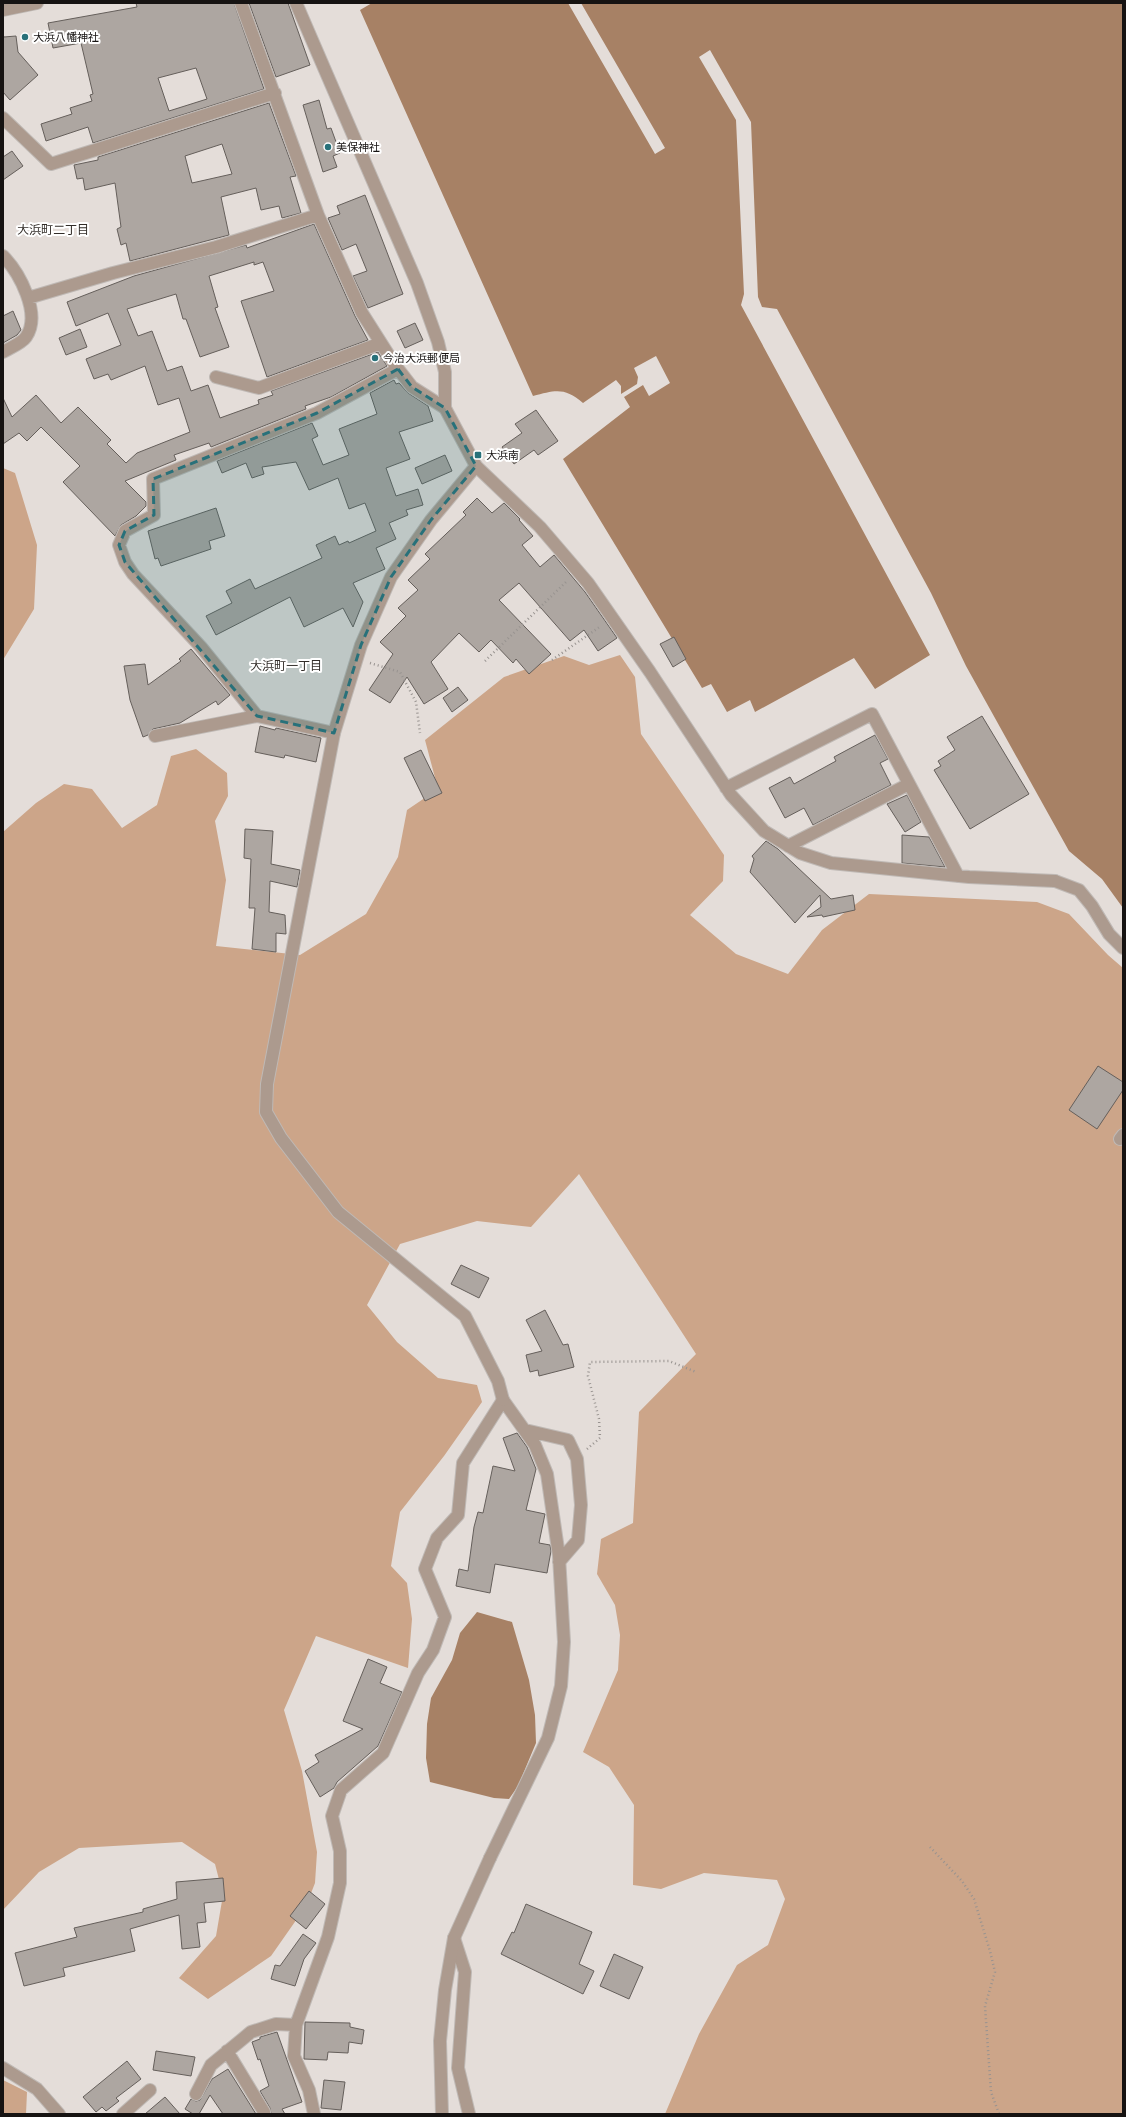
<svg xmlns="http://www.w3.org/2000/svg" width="1126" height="2117" font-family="Raleway,'Noto Sans JP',sans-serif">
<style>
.forest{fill:#cca589}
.water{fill:#a78165}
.building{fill:#ada6a1;stroke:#655f5b;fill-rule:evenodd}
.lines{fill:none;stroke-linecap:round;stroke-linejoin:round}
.minor-casing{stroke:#bfb9b5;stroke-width:14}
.tertiary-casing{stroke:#bfb9b5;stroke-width:14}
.path{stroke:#989390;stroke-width:2.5;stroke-dasharray:1 3;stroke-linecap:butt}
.minor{stroke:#ac9a8e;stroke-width:12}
.tertiary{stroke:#ac9a8e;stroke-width:12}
.marked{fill:#28717a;fill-opacity:0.2;stroke:#28717a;stroke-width:3;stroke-dasharray:8 5;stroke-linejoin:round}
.poi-dot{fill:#28717a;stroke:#fff;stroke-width:1.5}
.labels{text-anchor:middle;stroke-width:4;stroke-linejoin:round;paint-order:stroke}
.poi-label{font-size:11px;fill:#161312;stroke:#fff;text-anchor:start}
.neighbourhood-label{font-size:12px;fill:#322d29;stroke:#fff}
</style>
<rect width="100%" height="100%" fill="#e4ddd9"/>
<path class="forest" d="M3 468 15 473 37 545 34 609 3 660Z
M620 655 635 677 641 734 724 855 723 881 690 915 736 954 788 974 822 930 869 894 1037 902 1069 914 1108 955 1123 968V2114H665L699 2034 737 1965 768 1945 785 1899 777 1880 704 1873 661 1889 633 1885 634 1805 609 1767 583 1752 618 1670 620 1635 615 1605 597 1574 601 1539 633 1523 639 1412 696 1354 579 1174 531 1227 477 1221 400 1244 367 1305 397 1342 438 1378 477 1385 482 1402 444 1456 400 1512 391 1566 407 1583 412 1619 408 1668 316 1636 284 1710 302 1771 317 1852 315 1883 306 1906 271 1956 208 1999 179 1978 216 1936 223 1895 215 1864 182 1842 79 1848 39 1872 3 1910V832L36 803 64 784 92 789 122 828 157 805 171 756 196 749 227 773 228 796 215 821 226 880 216 946 300 955 366 914 398 857 407 810 438 789 425 740 504 677 564 656 589 665Z
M3 2080 27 2092 26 2114H3Z"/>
<path class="water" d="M372 3H568L655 154 665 148 581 3H1123V908L1102 879 1069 851 966 666 931 593 777 309 762 307 758 297 751 122 710 50 699 57 736 120 744 294 741 305 930 655 875 689 854 658 755 712 750 700 727 712 711 684 702 688 563 459 630 407 624 397 643 385 649 396 670 383 656 356 634 368 638 377 637 384 621 394V386L616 380 583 403C565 387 555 390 533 396L360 10Z
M477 1612 512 1622 529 1680 535 1715 536 1743 518 1786 509 1799 494 1798 430 1782 426 1758 427 1724 431 1698 452 1660 460 1633Z"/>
<path class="building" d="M136 3H234L264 89 93 143 88 127 46 141 41 124 72 114 70 108 92 101 90 95 93 94 81 43 53 48 48 23 137 7ZM196 68 207 99 169 111 158 78Z
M249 3H288L310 65 276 77Z
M3 35 4 37 16 36 18 52 38 75 10 100 3 92Z
M319 100 327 129 331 128 340 153 333 156 337 167 323 172 303 105Z
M269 103 296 176 290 177 301 213 282 218 279 206 261 210 256 188 221 197 229 235 130 261 126 243 121 245 117 229 121 227 115 183 85 190 83 178 77 179 74 165 98 160V157ZM222 144 232 174 192 183 185 156Z
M12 151 23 166 3 180V157Z
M365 195 403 294 368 308 353 276 367 271 356 244 342 250 328 218 340 214 337 206Z
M314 224 355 316 368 340 267 377 241 301 274 291 263 262 254 265V262L209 276 218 307 215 308 229 347 200 357 186 319H183L176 294 127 309 138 336 152 331 167 371 182 366 191 391 208 385 220 418 259 404 258 400 273 395 271 391 378 352 387 366 331 397 305 406 306 409 211 447 209 443 174 455 176 460 125 481 146 502V506L136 516 121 525 115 536 63 482 80 466 41 427 27 441 19 433 3 444V398L12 417 36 395 61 423 78 407 111 440 107 444 126 463 137 453 190 432 179 398 158 405 145 366 111 380 108 374 94 379 86 359 121 345 108 313 76 326 67 302 134 276 246 245 247 248Z
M13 311 21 330 17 335 3 343V316Z
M415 323 423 340 405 348 397 331Z
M80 329 87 347 66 355 59 338Z
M394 380 396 384 399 383 408 393 428 406 433 421 399 432 410 459 386 468 396 496 418 489 423 505 406 510 408 515 389 523 396 539 376 548 385 569 353 583 363 602 353 627 343 608 304 627 290 597 216 635 206 616 232 603 226 591 250 579 255 589 322 558 316 545 335 536 339 545 348 541 349 543 376 531 365 503 349 509 338 478 309 490 296 462 262 467 264 474 252 478 246 463 222 473 217 461 312 423 318 436 312 439 323 465 349 455 339 429 377 414 370 393Z
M536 410 558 441 538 455 534 450 514 464 502 447 522 433 515 424Z
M445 455 452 471 422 484 415 468Z
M477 498 492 513 504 503 520 519 519 520 533 536 522 545 540 567 554 555 585 592 617 638 598 651 584 630 570 641 519 583 499 600 551 654 529 674 516 659 513 663 491 640 479 652 459 633 431 662 448 689 424 704 407 677 390 703 369 690 393 654 380 642 406 616 398 608 418 590 408 580 430 559 425 554 466 515 463 512Z
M216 508 225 536 209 541 211 549 161 566 158 558 155 559 148 531Z
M674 637 686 659 673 667 660 644Z
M191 649 230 695 218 705 216 701 180 723 153 729 148 735 143 737 130 700 124 666 145 664 148 685 181 661 179 659Z
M458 687 468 700 452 712 443 698Z
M982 716 1029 794 970 829 934 770 941 766 938 761 955 750 947 737Z
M260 726 275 730 276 728 321 738 316 762 285 755 284 758 255 752Z
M875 735 888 759 880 763 891 785 813 825 804 808 785 818 769 788 790 777 794 784 836 761 834 757Z
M421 750 442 793 425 801 404 758Z
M907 795 921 822 905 832 887 804Z
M245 829 273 831 271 864 300 870 297 887 270 881 269 912 285 915 286 934 276 933V952L252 949 255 908H249L251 859 244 858Z
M902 835 929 837 945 867 902 863Z
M766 841 778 849 831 899 853 895 855 910 823 917 822 915 807 917 821 907 820 895 795 923 750 872 754 859 752 856Z
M1098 1066 1123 1082V1090L1097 1129 1069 1110Z
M461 1265 489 1278 479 1298 451 1284Z
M545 1310 563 1345 568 1344 574 1367 539 1376 538 1370 530 1372 526 1355 542 1351 526 1320Z
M517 1433 527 1447 536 1469 526 1510 545 1514 539 1543 550 1545 551 1551 547 1573 495 1564 490 1593 456 1586 459 1569 468 1571 474 1527 478 1512 483 1513 493 1466 515 1471 503 1438Z
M368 1659 387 1667 380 1683 402 1692 378 1746 337 1782 334 1788 320 1797 305 1771 319 1762 315 1755 363 1729 343 1721Z
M223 1878 225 1901 204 1903 206 1922 197 1923 200 1947 182 1949 179 1915 130 1929 135 1951 63 1968 65 1976 24 1986 15 1953 77 1937 74 1928 143 1912V1909L177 1899 176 1882Z
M309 1891 325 1904 306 1929 290 1916Z
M526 1904 592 1932 579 1964 594 1971 583 1994 501 1954 512 1932 514 1933Z
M303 1934 316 1943 304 1959 295 1986 271 1979 275 1965 280 1966Z
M614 1954 643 1967 629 1999 600 1986Z
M305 2022 350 2023V2027L364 2030 362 2044 349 2042 348 2053 328 2052 327 2060 304 2059Z
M277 2032 302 2102 282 2109 285 2114H271L270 2108 260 2091 269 2086 260 2059 258 2060 252 2042 260 2039V2037Z
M156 2051 195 2057 191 2076 153 2070Z
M127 2061 141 2079 116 2098 119 2101 106 2111 102 2107 96 2112 83 2097Z
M228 2069 256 2114H223L210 2095 199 2114H193L185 2109 191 2099 196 2101 200 2100 212 2079Z
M324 2080 345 2082 341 2110 321 2108Z
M165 2097 180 2114H145Z"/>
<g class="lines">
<g class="minor-casing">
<path id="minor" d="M241 3 318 215 362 313 395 365 412 387 445 408
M3 10 37 3
M3 118 51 164 275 93
M3 256C19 272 42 314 26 337 22 343 10 348 3 352
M28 298 113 273 216 247 318 215
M216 377 259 388 381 343
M476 466 540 527 588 583 650 672 731 795 764 831 800 853 831 863 969 877 1055 881
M257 716 201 647 133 574 125 562 119 545 125 531 154 515 153 479 317 413 398 369
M155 736 257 716 334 733
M726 788 872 714 958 876
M788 846 909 784
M1120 1139 1123 1135
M525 1430 568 1440 577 1459 581 1505 578 1540 559 1562
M454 1938 465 1972 458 2068 469 2114
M227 2051 264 2112
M3 2068 37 2089 59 2114
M196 2094 211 2065 251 2032 276 2024 296 2025
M123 2114 150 2090
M314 2114 309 2090 294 2056 296 2025 328 1937 340 1883V1851L332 1816 341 1790 383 1753 418 1673 433 1650 445 1617 425 1569 437 1538 458 1515 463 1463 503 1400 535 1445 547 1474 559 1556 564 1642 561 1686 548 1738 490 1858"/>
</g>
<g class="tertiary-casing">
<path id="tertiary" d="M296 3 417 283 438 342 445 372V408L476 466 431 520 391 577 361 645 334 733 267 1084 266 1112 281 1138 338 1212 465 1316 498 1381 503 1400
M1055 881 1079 890 1092 906 1109 934 1123 948
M442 2114 440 2041 445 1990 454 1938 490 1858"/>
</g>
<path class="path" d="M552 660 601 626
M485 661 568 580
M370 663 400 672 416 702 420 733
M587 1449 600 1438 599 1419 588 1376 590 1362 669 1361 696 1372
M930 1847 962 1881 974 1899 990 1951 995 1972 985 2006 991 2092 999 2114"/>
<use href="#minor" class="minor"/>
<use href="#tertiary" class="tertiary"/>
</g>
<path class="marked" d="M398 369 412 387 445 408 476 466 431 520 391 577 361 645 334 733 257 716 125 562 119 545 125 531 154 515 153 479 317 413Z"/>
<g class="poi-dot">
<circle cx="25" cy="37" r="4"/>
<circle cx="328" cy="147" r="4"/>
<circle cx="375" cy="358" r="4"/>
<rect x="474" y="451" width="8" height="8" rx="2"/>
</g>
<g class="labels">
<g class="poi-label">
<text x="33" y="41">大浜八幡神社</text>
<text x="336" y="151">美保神社</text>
<text x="383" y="362">今治大浜郵便局</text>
<text x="486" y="459">大浜南</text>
</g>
<g class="neighbourhood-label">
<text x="53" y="234">大浜町二丁目</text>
<text x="286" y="670">大浜町一丁目</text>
</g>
</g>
<rect width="1126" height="2117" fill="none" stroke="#161312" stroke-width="8"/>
</svg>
